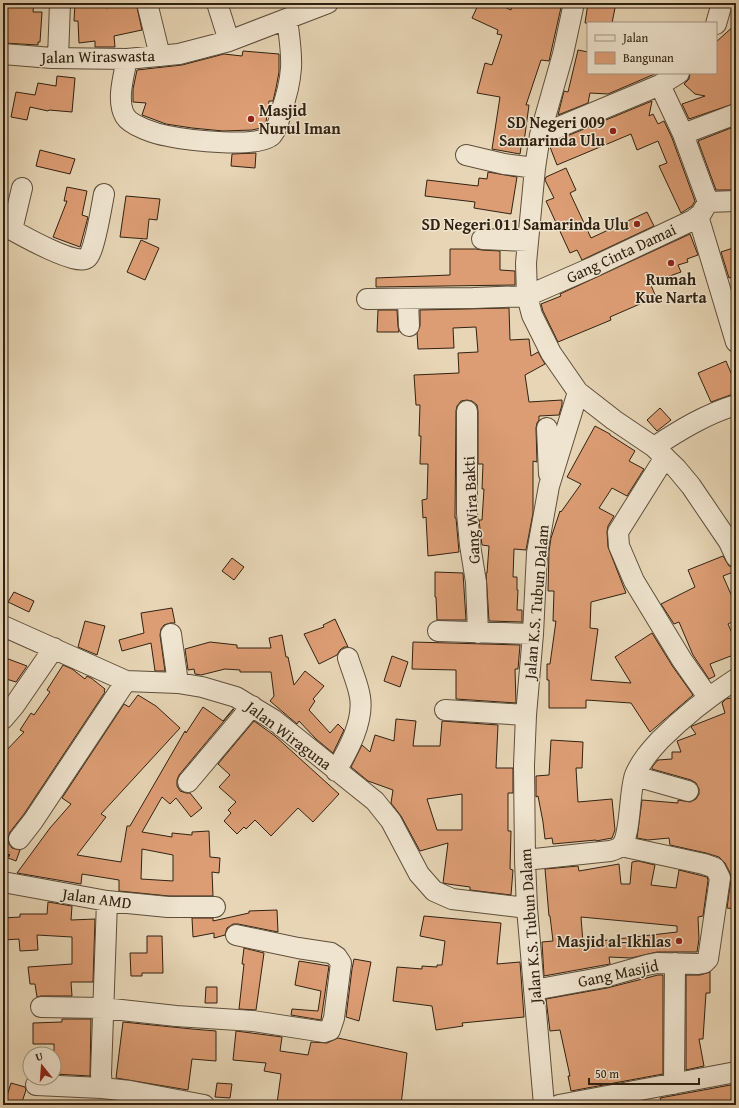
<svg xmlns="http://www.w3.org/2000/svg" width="739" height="1108" font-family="'Gentium Book Plus',serif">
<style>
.building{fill:#dd9d74;stroke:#302212;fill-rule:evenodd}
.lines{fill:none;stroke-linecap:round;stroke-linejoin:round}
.minor-casing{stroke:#5e4f3b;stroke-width:22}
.path{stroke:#302212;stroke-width:2.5;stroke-dasharray:3 2;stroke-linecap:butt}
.minor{stroke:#efe4cf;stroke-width:20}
.poi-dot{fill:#8f2418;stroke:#efe4cf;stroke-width:1.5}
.labels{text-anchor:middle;stroke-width:3;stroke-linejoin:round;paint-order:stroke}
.street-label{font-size:16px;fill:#302212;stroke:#efe4cf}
.poi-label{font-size:16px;font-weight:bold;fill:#302212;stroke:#efe4cf;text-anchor:end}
</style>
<rect width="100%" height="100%" fill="#e7d5b5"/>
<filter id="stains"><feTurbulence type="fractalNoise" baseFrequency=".005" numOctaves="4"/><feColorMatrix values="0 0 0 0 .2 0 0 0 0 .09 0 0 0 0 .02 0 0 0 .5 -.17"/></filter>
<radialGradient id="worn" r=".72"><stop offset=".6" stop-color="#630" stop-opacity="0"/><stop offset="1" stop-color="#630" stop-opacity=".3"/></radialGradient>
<path class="building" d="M7 3H34L33 12H42L40 42H38V45L3 43V29Z
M75 3H106V8L126 3H136L142 30 114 36 115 47H95V41L79 43 78 21H74Z
M479 3H496L511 10 512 3H562L549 61 541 60 526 105H529L524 142 522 141 520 154 492 149 500 97 477 93 485 63 492 65 502 35 497 34 498 30 472 18Z
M588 3H616L612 23H585Z
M736 24V55L731 60 736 69V103L689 119 682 104 705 96 695 94 684 84 689 79 690 73H716V42Z
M578 50 588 52V73H657L608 94 590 93 588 103 558 115 564 91 568 92Z
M243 51 279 54V72L276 88 273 101H269L266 122 264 126 261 128 252 130 223 131 192 128 166 124 142 115 146 103 133 102V89L137 70 182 65 224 54 242 56Z
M57 76 75 78 72 112 49 110 48 111 30 107 27 120 11 117 16 92 35 95 38 83 56 86Z
M652 101 649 116 653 114 658 124 664 121 672 138 695 201 692 206 681 213 659 166 667 163 658 141 637 150 631 134 557 165 550 147V143Z
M736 126V190H716L698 141Z
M40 150 75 159 70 174 36 166Z
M256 153 255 168 231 166 232 154Z
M566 168 576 190 570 193 591 238 647 212 654 226 582 260 577 250 570 253 546 201 554 198 545 180 546 177Z
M488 172 517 177 511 214 474 208 475 202 425 196 427 180 478 186 479 178 487 179Z
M67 187 87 191 82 215 88 217 80 247 53 237 67 201H64Z
M126 196 160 199 157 220 149 219 147 239 120 237Z
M690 234 698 255 687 259 688 262 678 265 681 272 650 283 656 297 610 317 611 320 558 342 543 311 541 304 561 296 560 294Z
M141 240 159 248 145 280 127 272Z
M736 247V275L729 278 721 252Z
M450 249H476L482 250 500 251V270L515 271V285L376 287V278L450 275Z
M509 308 510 340 529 339 531 356 538 352 545 364 525 375 529 402 562 400V405L559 415 539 416V420L537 423 536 428 537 462 533 461V513L526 550 514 549 513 577H517V590H518L517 610H522V622L489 621 486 573H487L489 546 482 545 479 520H482L484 489H482L483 464H478V411L477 405 472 401 467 400 461 401 457 406 456 411 455 518H456L459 552 428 556 426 517 423 518 422 500 427 499 428 464H420L421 436H419L420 405H416L414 375 459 373 458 353 478 352 476 327 453 328 454 348 418 349 417 333 420 326V310Z
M378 310H397L398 326 399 332H377Z
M726 361 736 385V393L711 402 698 373Z
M660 408 671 420 657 431 647 420Z
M595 426 610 434V435L635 451 629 461 644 469 627 496 612 488 599 508 614 516 608 526 607 532 608 547 626 593 591 602 590 628 598 629 591 680 631 683 615 657 652 633 673 667 693 695 650 732 631 703 586 700V708H549V680H547V664H550L556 621H553L554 591H548L549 551 551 538 560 511 561 512 581 484 567 477Z
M723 556 729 566 736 568V571L723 576 733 599 736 598V620L728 624 736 642V654L710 664 715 676 709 679 693 655 679 622 674 624 661 604 695 587 688 570Z
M232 558 244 567 234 580 222 571Z
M435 572 463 573 466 620H437L436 597H435Z
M14 592 34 601 29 612 8 602Z
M172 608 175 623H170L164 625 161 629 160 635 165 671H155L151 643 122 651 119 640 144 633 141 613Z
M335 619 348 647H344L340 650 337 655 319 664 304 634 324 627 323 625Z
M85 621 105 626 97 655 78 647Z
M282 635 286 657H288L294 685 305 671 324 686 313 699 315 701 309 710 330 733 338 724 344 730 333 753 316 739 299 721 297 724 270 701 274 696 271 672H240V670L225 669 201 675 195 674 194 669 188 670 185 649 210 642 237 645V648H271L269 638Z
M413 642 520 645 518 669H515L516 703 456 699V670L412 669Z
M392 656 408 662 400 687 384 681Z
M3 657 27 666 16 682 3 678Z
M63 665 72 669 85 679 87 676 91 678 105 689 104 691 105 692 24 814 10 832 8 838 9 844 12 848 20 850 16 861 3 856V754L24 732 20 730 31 713 34 715 50 692 47 690Z
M138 695 156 706 180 728 101 814 106 817 77 855 121 862 127 826H130L185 731 186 733 203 707 223 721 233 709H234L179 775 177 780V786L180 791 186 793H190L202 808 191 817 176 798 170 804 162 797 142 832 172 837V833L192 835V832L209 831 210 857 220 858 219 873 212 872 213 896H169L119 891V880L82 874 81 884 17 873 50 828 71 804 62 798 124 704 129 707ZM142 849 173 855V881L141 879Z
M736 697V909L727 908 731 879 730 873 725 863 719 857 706 853 670 845 669 838 648 840 637 838 642 800 678 803V800L690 802 696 799 699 794V789L696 783 691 780 652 769V767L658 760 672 759V752H681L677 741 696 734 691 727 692 726 725 713 722 703 726 699Z
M396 719 416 721 413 746H440L442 721 498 725 496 768H513V793H508V831H511L510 869 513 870 511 895 470 890V887L448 884 443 883 448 843 420 851 401 816 391 803 393 790 368 781 351 767 362 745 370 752 375 735 394 741ZM462 794V830H437L427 799Z
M254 721 275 736 339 794 313 822 298 808 271 836 255 820 246 829 244 827 237 834 224 821 231 813 228 810 236 802 219 787 230 775 218 764Z
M551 740 583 742 582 768H576L578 802 612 799 615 830 612 838 596 841V840L553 844 552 838 545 839 543 822 538 796 536 797V776L549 775Z
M638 861 655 865 651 885 676 888 679 870 707 877 708 880 703 916 698 917 699 939 697 952H657L631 958 609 957 610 964 544 976 542 942 553 941 550 916H549L545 869 578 866 579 871 619 864 621 884H630L632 862ZM581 917 677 926V932L583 943Z
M48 902 72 906 71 920 95 919 93 982H71L72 996H41L37 997 35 984H30L28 967 72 964V937L37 935 38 950 20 951 19 939 3 940V918L20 917V914H47Z
M277 910 278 932 238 924H233L227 928 225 935 214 938V933L193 937 192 918H213V921L249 913V911Z
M424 916 501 923 497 964 520 962 524 1017 462 1023 463 1026 436 1030 432 1006 393 1001 397 967 422 969V966L437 967V965H442L445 941 420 936Z
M147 936H162L163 973H142V976H131L130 953H147Z
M244 948 264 953 256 1010 239 1009 244 964H242Z
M354 959 371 962 359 1021 346 1017 352 969Z
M299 961 329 966 321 1020 291 1015 292 1009 318 1011 321 991 295 985Z
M710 972V993H706L703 1039H699L704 1066 686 1070V975H700Z
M658 975H663V1074L571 1091 568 1076H570L560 1030 550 1031 546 999 607 988Z
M206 987H217V1003H205Z
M62 1019H91L90 1076 54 1074V1044H33V1023L62 1022Z
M123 1022 192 1029 216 1031V1061L192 1059 188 1090 116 1078Z
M236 1031 282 1037 280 1051 308 1055 311 1042 327 1043 338 1038 407 1053 401 1105H302L289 1103V1104L277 1103 281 1074 264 1071 266 1063 233 1060Z
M11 1083 25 1087 26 1090 21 1105H4Z
M217 1083 232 1084 230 1098 215 1097Z
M736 1084V1105H662L660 1098Z"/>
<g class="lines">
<g class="minor-casing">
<path id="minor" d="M147 3 160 56
M217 3 229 41
M716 24 722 3
M3 54 52 58 127 59 179 54 229 41 328 3
M58 58 60 3
M127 59C124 75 116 101 125 116 131 126 156 134 168 136 186 140 261 149 272 135 278 128 279 120 281 112 286 98 290 83 291 68 292 52 289 35 287 19
M660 85 683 134 708 202
M683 134 736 114
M540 135 660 85 679 73
M466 155 504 164 535 168
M708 202 736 201
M698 216 736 342
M3 225C16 232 76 267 87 258 94 254 102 204 104 194
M12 230 22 188
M482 239 528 241
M367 299 473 298 527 296 591 268 693 220 701 214 708 202
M408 300 409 326
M578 392 614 420 654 447 676 468 691 486 729 542 736 557
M467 411V513L470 545 476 582 478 633
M547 428 549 474
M654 447C680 430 706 414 736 405
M665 457 618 532 619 546 634 581 682 660 708 697
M3 626 126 681 178 683 202 687 236 697 274 720 375 801 391 821 419 874 434 891 452 899 527 908
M438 631 533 634
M171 634 178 683
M445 710 526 715
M3 719 14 706 54 648
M336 771C348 750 364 722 360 697 358 684 352 671 348 658
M635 776 688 791
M188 782 252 706
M19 839 33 821 126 681
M525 860 610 851C614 850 618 849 621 846 631 836 629 791 635 775 641 761 650 751 660 740 684 716 708 697 736 679
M3 882 107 901 168 907H215
M107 901 101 1074 102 1088 130 1091 204 1105
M534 990 605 977 647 965 657 963 698 964 704 963 708 959 720 878 715 868 704 864 621 846
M41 1007 103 1008 176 1016 253 1021 324 1032 330 1030 334 1018 341 963 337 957 331 953 298 948 236 935
M674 1084 675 963
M36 1085 102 1088
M544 1105 527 908 525 860 524 765 526 715 533 634 537 553 549 486 578 392 551 353 532 315 527 296 526 263 535 168 540 135 563 54 574 3
M559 1105 736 1072"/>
</g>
<path class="path" d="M4 866 10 852"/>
<use href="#minor" class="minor"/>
</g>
<g class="poi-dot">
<circle cx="251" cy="119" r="4"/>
<circle cx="613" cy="131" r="4"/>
<circle cx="637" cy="224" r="4"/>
<circle cx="671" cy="263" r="4"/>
<circle cx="679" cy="941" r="4"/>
</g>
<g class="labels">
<g class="street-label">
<text transform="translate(98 56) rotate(-1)" y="6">Jalan Wiraswasta</text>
<text transform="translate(621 253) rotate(-25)" y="6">Gang Cinta Damai</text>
<text transform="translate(471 510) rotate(-93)" y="6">Gang Wira Bakti</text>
<text transform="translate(536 602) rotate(-85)" y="6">Jalan K.S. Tubun Dalam</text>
<text transform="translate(289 735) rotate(37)" y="6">Jalan Wiraguna</text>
<text transform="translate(97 898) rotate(8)" y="6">Jalan AMD</text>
<text transform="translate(530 926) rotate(-94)" y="6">Jalan K.S. Tubun Dalam</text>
<text transform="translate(618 973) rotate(-12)" y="6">Gang Masjid</text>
</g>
<g class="poi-label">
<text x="259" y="116" text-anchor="start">Masjid<tspan x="259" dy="18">Nurul Iman</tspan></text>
<text x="605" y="128">SD Negeri 009<tspan x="605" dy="18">Samarinda Ulu</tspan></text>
<text x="629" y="230">SD Negeri 011 Samarinda Ulu</text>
<text x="671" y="285" text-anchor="middle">Rumah<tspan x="671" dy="18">Kue Narta</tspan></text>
<text x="671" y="947">Masjid al-Ikhlas</text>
</g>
</g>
<rect width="739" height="1108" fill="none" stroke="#e7d5b5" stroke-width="16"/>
<rect x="4" y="4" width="731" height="1100" fill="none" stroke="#302212" stroke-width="2"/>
<rect x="8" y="8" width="723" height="1092" fill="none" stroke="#302212"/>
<rect x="587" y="22" width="130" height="52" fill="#efe4cf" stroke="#a39683"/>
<rect x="595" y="35" width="20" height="6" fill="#efe4cf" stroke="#a39683"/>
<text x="623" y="42" font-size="12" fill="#302212">Jalan</text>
<rect x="595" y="52" width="20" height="12" fill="#dd9d74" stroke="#a39683"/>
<text x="623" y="62" font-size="12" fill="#302212">Bangunan</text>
<g transform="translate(42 1066) rotate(343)"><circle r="19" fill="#efe4cf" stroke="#a39683"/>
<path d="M0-3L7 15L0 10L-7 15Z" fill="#8f2418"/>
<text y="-6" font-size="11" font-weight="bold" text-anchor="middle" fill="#302212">U</text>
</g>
<path d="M589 1078v6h110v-6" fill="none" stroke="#302212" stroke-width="2"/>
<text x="595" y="1078" font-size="12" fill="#302212" stroke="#efe4cf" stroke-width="3" paint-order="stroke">50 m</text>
<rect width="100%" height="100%" filter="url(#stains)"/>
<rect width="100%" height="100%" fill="url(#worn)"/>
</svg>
